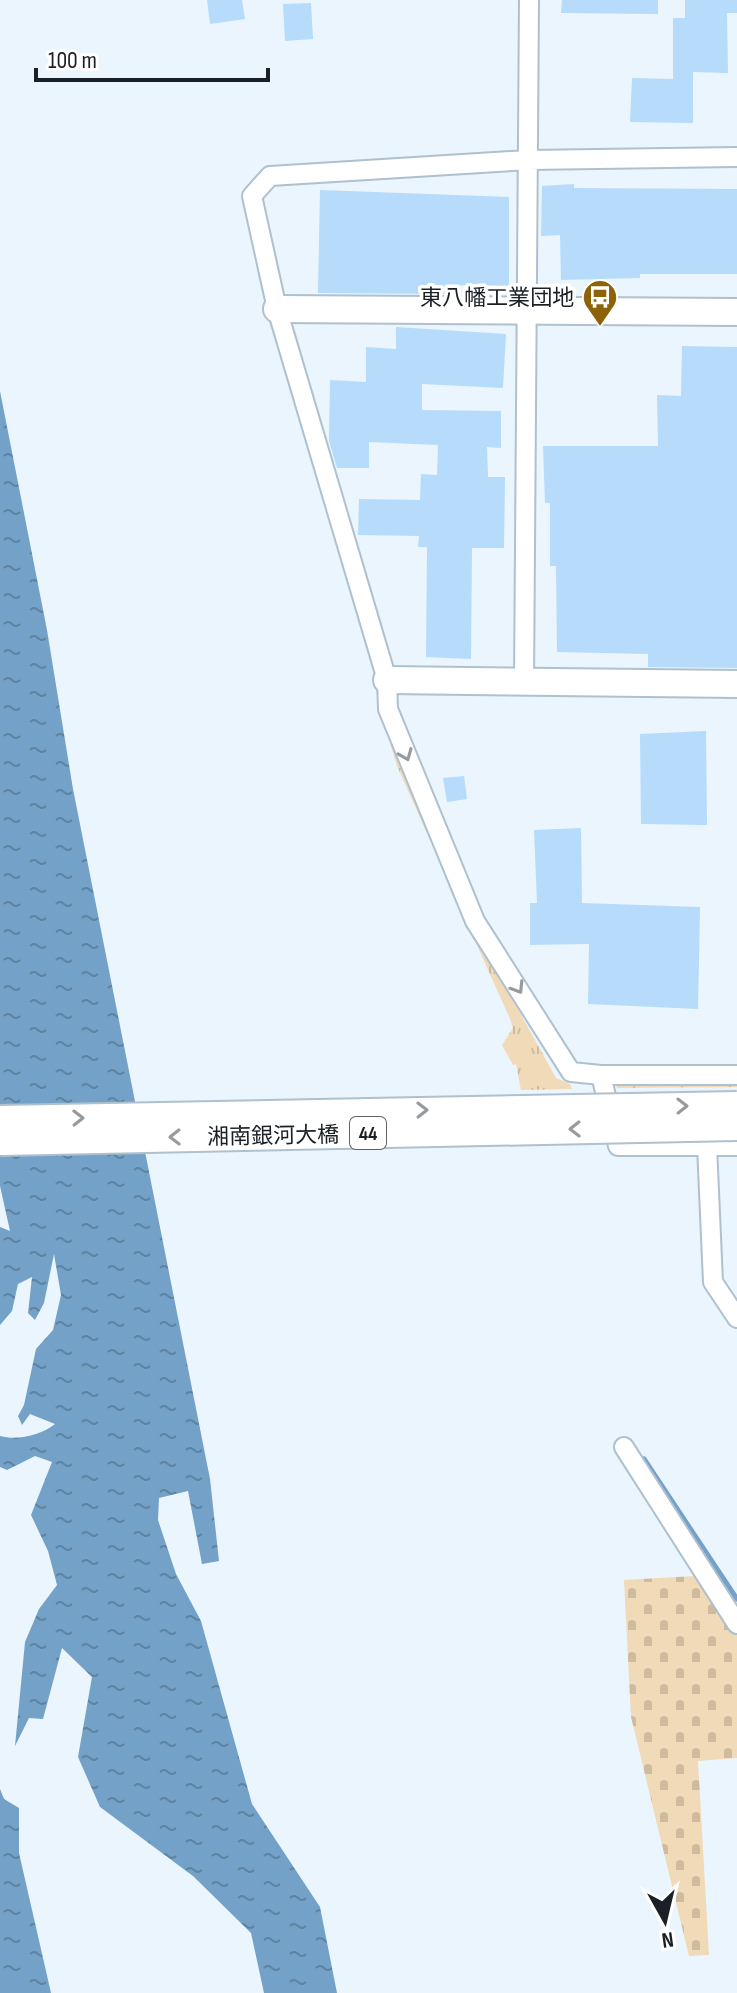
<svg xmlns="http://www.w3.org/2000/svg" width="737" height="1993" font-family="'Sofia Sans Condensed','Noto Sans JP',sans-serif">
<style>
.grass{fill:url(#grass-tufts)}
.cemetery{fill:url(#cemetery-stones)}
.water{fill:url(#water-ripples)}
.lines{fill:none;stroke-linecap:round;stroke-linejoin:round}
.stream{stroke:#74a1c7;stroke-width:5}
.building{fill:#b6dbfb}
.street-casing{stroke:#afc0ce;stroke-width:22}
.secondary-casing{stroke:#afc0ce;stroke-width:30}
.street{stroke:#fff;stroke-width:18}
.secondary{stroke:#fff;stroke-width:26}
.primary-bridge-casing{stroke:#afc0ce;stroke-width:32;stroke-linecap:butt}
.primary-bridge{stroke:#fff;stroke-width:28}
.oneway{stroke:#989b9d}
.labels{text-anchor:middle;stroke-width:7;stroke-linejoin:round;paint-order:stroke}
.shield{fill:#fff;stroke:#5f6366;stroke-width:2}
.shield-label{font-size:20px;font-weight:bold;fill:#1a2025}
.poi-label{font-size:22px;fill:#1a2025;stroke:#fff;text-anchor:end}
.street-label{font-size:22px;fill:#1a2025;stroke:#fff}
</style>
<defs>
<pattern id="grass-tufts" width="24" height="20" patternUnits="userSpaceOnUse" patternTransform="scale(2)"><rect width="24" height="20" fill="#f1dab8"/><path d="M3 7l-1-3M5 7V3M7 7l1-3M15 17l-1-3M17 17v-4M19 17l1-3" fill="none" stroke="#cebb9e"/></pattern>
<pattern id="cemetery-stones" width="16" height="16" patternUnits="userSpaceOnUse" patternTransform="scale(2)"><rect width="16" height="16" fill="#f1dab8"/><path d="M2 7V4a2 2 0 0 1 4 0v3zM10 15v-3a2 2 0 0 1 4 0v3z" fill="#cebb9e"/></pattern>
<pattern id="water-ripples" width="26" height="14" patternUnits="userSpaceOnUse" patternTransform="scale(2)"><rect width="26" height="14" fill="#74a1c7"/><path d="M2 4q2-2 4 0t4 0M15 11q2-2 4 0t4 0" fill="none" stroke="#5e83a1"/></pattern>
</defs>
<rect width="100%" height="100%" fill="#eaf5fe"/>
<path class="grass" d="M394 742 482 944 556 1078 570 1084 572 1089 521 1090 516 1064 513 1065 502 1045 513 1028 510 1019 397 766 390 743Z
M622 1081 737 1084V1087L616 1088Z"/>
<path class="cemetery" d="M695 1576 737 1634V1758L698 1761 709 1955 689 1956 631 1717 624 1580Z"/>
<path class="water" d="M0 391 47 630 73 789 210 1479 219 1561 202 1564 188 1491 159 1498 158 1520 176 1574 201 1621 252 1804 320 1907 337 1993H264L251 1933 193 1876 100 1807 78 1757 92 1677 62 1648 43 1719 29 1718 15 1746 25 1642 39 1609 57 1585 48 1551 31 1515 52 1462 35 1456 7 1470 0 1467V1436C18 1441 41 1435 55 1424L30 1414 22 1425 18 1416 24 1405 36 1349 53 1330 61 1295 54 1254 44 1303 35 1320 28 1313 32 1277 18 1284 12 1311 0 1325V1227L10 1231 0 1186Z
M0 1789 4 1799 19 1808V1853L51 1993H0Z"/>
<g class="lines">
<path class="stream" d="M644 1459 737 1599"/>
</g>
<path class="building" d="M207 0H242L245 19 210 24Z
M562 0H658V14L561 13Z
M685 0H737V13H727L728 73 693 72V123L630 122 632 78 673 79V18H685Z
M311 3 313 39 285 41 283 4Z
M574 184V188L737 189V274H640V278L561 280 560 235 541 236 542 186Z
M320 190 509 197V286L450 285V294L318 293Z
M396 327 506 334 503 388 422 384V410L501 411V448L487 447 488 477H505L504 548H472L471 659 426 657 427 547H418L419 536 358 535 359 499 420 500 421 474 437 475 438 445 369 442V468H337L329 441 330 380 366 382V347L396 349Z
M682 346 737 347V668L648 667V654L557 652 556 566H550V503H545L543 446H658L657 395 681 396Z
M706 731 707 825 641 824 640 734Z
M464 776 467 799 447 802 443 778Z
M581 828 582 903 700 907 698 1009 588 1004 589 944 530 945V903H537L534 830Z"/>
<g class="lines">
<g class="street-casing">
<path id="street" d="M737 157 528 160 270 176 252 196 277 309 387 680 388 709 475 921 571 1072 601 1075H737
M524 684 529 0
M601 1075 618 1146H737
M707 1146 713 1282 737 1318
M624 1447 737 1624"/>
</g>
<g class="secondary-casing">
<path id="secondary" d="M277 309 737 312
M387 680 737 684"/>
</g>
<use href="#street" class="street"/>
<use href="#secondary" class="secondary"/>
<g class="primary-bridge-casing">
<path id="primary-bridge" d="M0 1120 737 1106
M0 1141 737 1126"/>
</g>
<use href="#primary-bridge" class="primary-bridge"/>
</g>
<defs><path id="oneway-chevron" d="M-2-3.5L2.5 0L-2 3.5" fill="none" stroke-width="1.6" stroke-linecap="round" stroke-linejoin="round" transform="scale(2)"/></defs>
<g class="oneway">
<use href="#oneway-chevron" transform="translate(406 755) rotate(68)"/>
<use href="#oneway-chevron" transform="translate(518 988) rotate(58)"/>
<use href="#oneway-chevron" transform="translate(682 1106) rotate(-1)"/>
<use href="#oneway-chevron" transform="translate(422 1110) rotate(-1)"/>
<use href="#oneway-chevron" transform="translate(78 1118) rotate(-1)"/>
<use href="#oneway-chevron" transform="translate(575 1129) rotate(179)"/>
<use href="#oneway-chevron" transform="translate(175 1137) rotate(179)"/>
</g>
<defs>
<g id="bus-pin" transform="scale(1.8)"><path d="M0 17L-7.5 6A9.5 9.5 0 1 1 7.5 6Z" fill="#8e6208" stroke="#fff"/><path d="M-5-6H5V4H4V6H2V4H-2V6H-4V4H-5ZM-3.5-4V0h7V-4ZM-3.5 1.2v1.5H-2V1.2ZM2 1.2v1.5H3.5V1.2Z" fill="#fff"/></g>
</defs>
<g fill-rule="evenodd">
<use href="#bus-pin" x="600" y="297"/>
</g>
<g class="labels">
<rect class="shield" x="350" y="1117" width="36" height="32" rx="6"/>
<g class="shield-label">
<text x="368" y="1140">44</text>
</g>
<g class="poi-label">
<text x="574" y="305">東八幡工業団地</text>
</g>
<g class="street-label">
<text transform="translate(273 1135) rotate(-1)" y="8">湘南銀河大橋</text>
</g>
</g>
<g transform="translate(665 1921) rotate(172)" stroke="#ffffff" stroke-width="6" paint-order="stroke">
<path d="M0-6L14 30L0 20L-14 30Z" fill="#1a2025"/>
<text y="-12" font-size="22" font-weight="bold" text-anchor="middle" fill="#1a2025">N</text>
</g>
<path d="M36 68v12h232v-12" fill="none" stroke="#1a2025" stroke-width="4"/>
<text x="48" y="68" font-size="24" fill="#1a2025" stroke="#ffffff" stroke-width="6" paint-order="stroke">100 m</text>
</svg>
